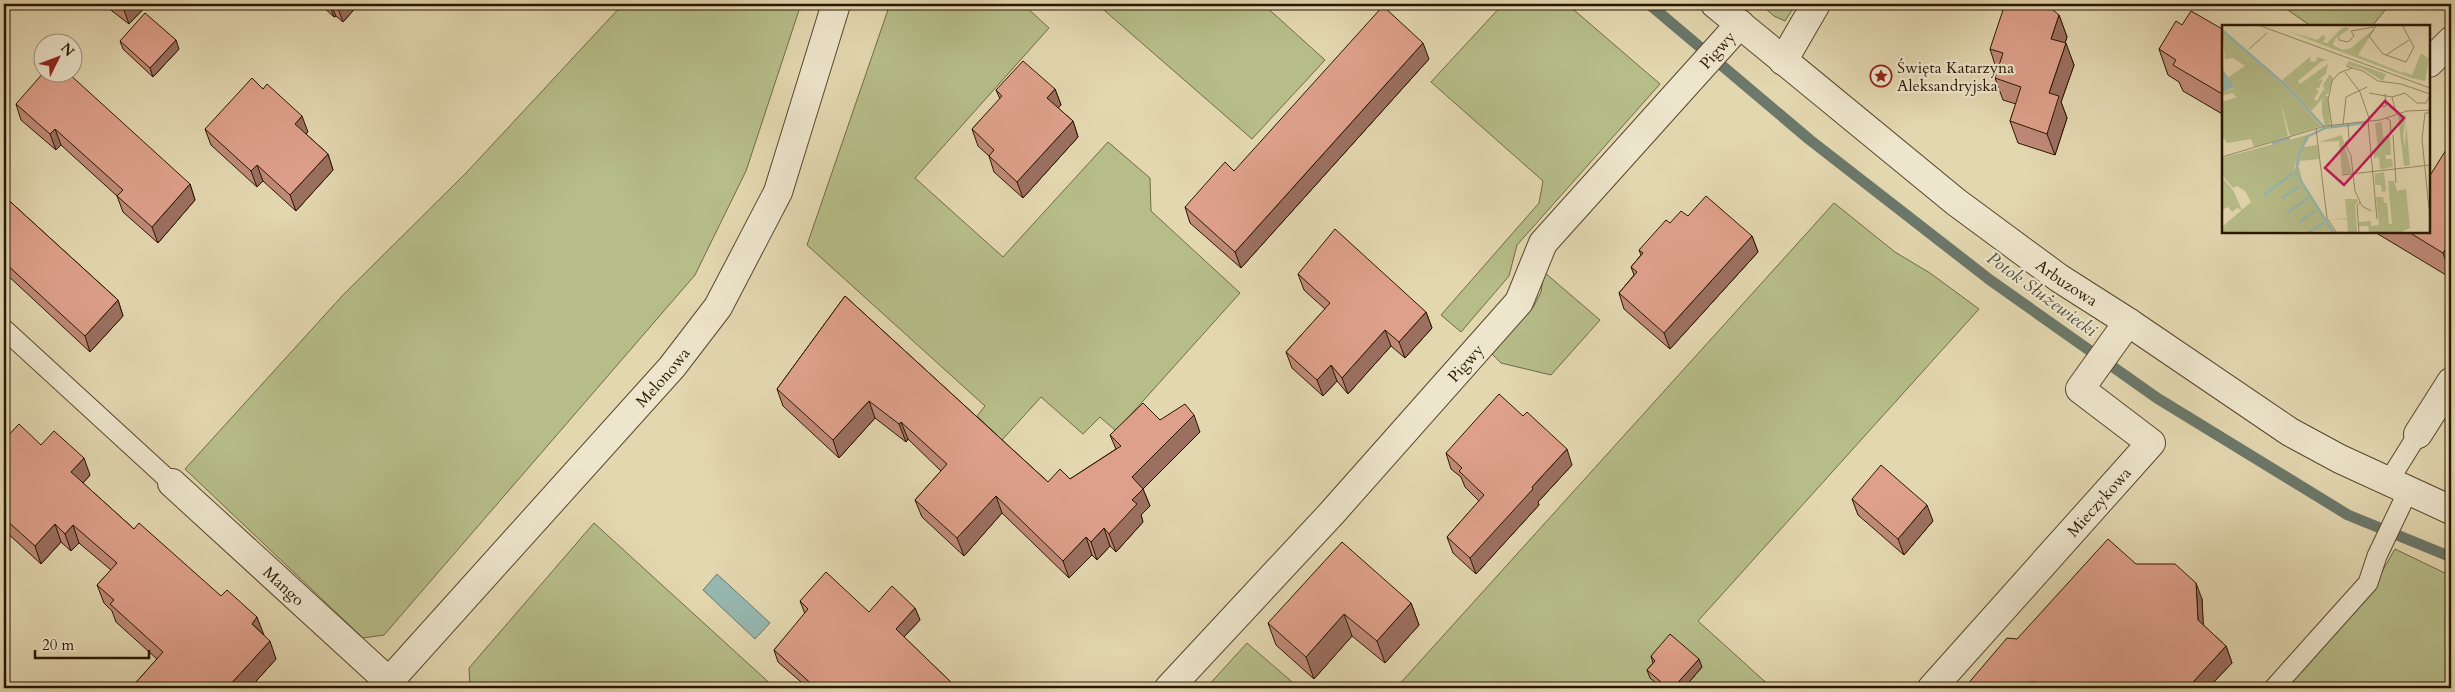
<svg xmlns="http://www.w3.org/2000/svg" width="2455" height="692" font-family="Cardo,serif">
<style>
.green{fill:#b6bd89;stroke:#706a44}
.water{fill:#96b8b1;stroke:#6b786a}
.lines{fill:none;stroke-linecap:round;stroke-linejoin:round}
.stream{stroke:#6b786a;stroke-width:11}
.service-casing{stroke:#58472c;stroke-width:21}
.minor-casing{stroke:#58472c;stroke-width:30}
.service{stroke:#ede5cc;stroke-width:19}
.minor{stroke:#ede5cc;stroke-width:28}
.wall{fill:#bf8a78;stroke:#2a1700}
.shaded-wall{fill:#9b7061;stroke:#2a1700}
.building{fill:#dea08b;stroke:#2a1700}
.labels{text-anchor:middle;stroke-width:4.5;stroke-linejoin:round;paint-order:stroke}
.street-label{font-size:16px;fill:#2a1700;stroke:#ede5cc}
.poi-label{font-size:16px;fill:#2a1700;stroke:#ede5cc;text-anchor:start}
.water-label{font-size:18px;font-style:italic;fill:#504f3e;stroke:#ede5cc}
.inset-river{fill:none;stroke:#96b8b1;stroke-width:2.5}
.inset-road{fill:none;stroke:#998a6a;stroke-width:1}
.view{fill:#c2185b;fill-opacity:0.15;stroke:#c2185b;stroke-width:2.5}
.inset-edge{fill:none;stroke:#2a1700;stroke-width:2.5}
</style>
<rect width="100%" height="100%" fill="#e3d7b0"/>
<filter id="stains"><feTurbulence type="fractalNoise" baseFrequency=".004" numOctaves="4"/><feColorMatrix values="0 0 0 0 .2 0 0 0 0 .09 0 0 0 0 .02 0 0 0 .5 -.17"/></filter>
<radialGradient id="worn" r=".72"><stop offset=".6" stop-color="#630" stop-opacity="0"/><stop offset="1" stop-color="#630" stop-opacity=".3"/></radialGradient>
<path class="green" d="M623 4H801L746 171 695 275 384 635 363 638 185 469 343 295 466 173Z
M890 4H1019L1024 5 1049 28 915 178 1003 257 1108 142 1150 178 1151 211 1240 293 1116 431 1100 417 1083 434 1041 397 1002 440 977 416 985 406 807 245Z
M1097 4H1263L1325 60 1252 139Z
M1503 4H1567L1660 84 1517 245 1509 276 1461 332 1441 315 1539 203 1543 181 1431 82Z
M1760 4H1796L1785 21 1774 16Z
M2279 4H2384L2387 8 2372 26H2311Z
M1834 203 1895 252 1930 273 1979 309 1698 621 1772 688H1396Z
M1544 272 1600 320 1551 375 1501 363 1492 354 1534 306 1541 292Z
M594 523 775 688H470L469 668Z
M2395 549 2451 576V688H2286L2366 600Z
M1247 643 1299 688H1206Z"/>
<path class="water" d="M717 574 770 623 755 639 703 590Z"/>
<g class="lines">
<path class="stream" d="M1649 4 1810 140 1990 280 2157 398 2348 515 2451 557"/>
<g class="service-casing">
<path id="service" d="M4 329 172 483
M2388 482 2418 434
M2274 688 2368 583 2377 556 2408 491"/>
</g>
<g class="minor-casing">
<g id="minor">
<path id="s1" d="M1715 4 1956 202 2059 278 2128 322 2290 432 2340 459 2451 510"/>
<path d="M1783 61 1816 4"/>
<path d="M2429 63 2451 41"/>
<path d="M2418 434 2451 382"/>
<path id="s2" d="M172 483 396 688"/>
<path id="s3" d="M383 688 672 367 718 307 778 192 836 4"/>
<path id="s4" d="M1169 688 1331 514 1519 302 1543 243 1740 24"/>
<path id="s5" d="M1932 688 2151 443 2080 389 2128 322"/>
</g>
</g>
<use href="#service" class="service"/>
<use href="#minor" class="minor"/>
</g>
<path class="wall" d="M103 4H148L129 24Z
M320 4H359L343 22 336 16 334 17Z
M434 4H445L440 9Z
M2059 15 2067 37 2065 43 2074 65 2061 102 2067 118 2055 155 2018 143 2010 121 2016 104 2003 100 1995 78 1997 71 1990 49Z
M2182 25 2224 30V115L2183 91 2179 82 2168 75 2159 49Z
M120 41 179 49 153 77 123 49Z
M1429 59 1241 268 1190 223 1185 207 1234 171Z
M1055 89 1061 105 1058 108 1073 121 1078 137 1023 198 994 172 989 156 978 146 972 129 1000 99 996 90Z
M16 104 190 184 195 200 158 243 123 212 117 196 61 145 56 150 21 120Z
M205 129 308 132 306 134 328 154 333 170 296 211 263 181 257 187 211 145Z
M2451 142V278L2373 231H2429Z
M4 196 118 300 123 316 90 352 4 272Z
M1688 216 1752 236 1758 252 1670 349 1624 309 1619 293 1634 275 1631 267 1641 255 1639 250Z
M1298 274 1426 312 1432 328 1405 358 1391 346 1348 394 1337 381 1323 396 1292 368 1286 352 1325 309 1304 290Z
M845 296 1048 482 1070 479 1116 449 1110 435 1160 420 1200 432 1143 489 1150 506 1141 515 1143 522 1116 552 1110 546 1097 560 1092 555 1069 578 1002 513 964 556 922 517 915 500 941 471 908 439 906 442 875 418 839 458 783 406 777 389Z
M4 440 41 445 90 475 83 483 134 529 264 635 276 659 250 688H131L157 659 116 622 112 611 104 603 97 585 111 570 79 543 71 551 61 542 41 564 4 530Z
M1446 453 1572 465 1538 502 1539 505 1476 574 1453 553 1447 537 1479 501 1465 487 1461 477 1451 469Z
M1852 499 1933 521 1904 555 1858 515Z
M2136 564 2202 599 2203 625 2226 646 2232 663 2208 688H1967L1966 686 2017 639Z
M800 601 869 612 915 608 920 620 904 637 957 688H808L778 662 774 650 805 614Z
M1411 603 1419 625 1385 663 1352 636 1314 679 1276 645 1268 623Z
M1651 656 1702 667 1684 688H1662L1650 678 1647 670 1653 663Z"/>
<path class="shaded-wall" d="M130 4H148L129 24 124 10Z
M329 4H331L336 16 334 17Z
M339 4H359L343 22 337 6Z
M438 4H445L440 9Z
M2059 15 2067 37 2059 60 2051 39Z
M176 40 179 49 153 77 150 68Z
M1423 43 1429 59 1241 268 1235 252Z
M2066 43 2074 65 2061 102 2067 118 2055 155 2047 134 2049 93Z
M1055 89 1061 105 1053 114 1047 98Z
M302 116 308 132 300 140 295 124Z
M1073 121 1078 137 1023 198 1017 182Z
M55 129 61 145 56 150 50 134Z
M328 154 333 170 296 211 290 195Z
M257 165 263 181 257 187 251 171Z
M190 184 195 200 158 243 152 227Z
M1752 236 1758 252 1670 349 1664 333Z
M2451 240V276L2443 253Z
M118 300 123 316 90 352 85 336Z
M1426 312 1432 328 1405 358 1399 342Z
M1385 330 1391 346 1348 394 1342 378Z
M1331 365 1337 381 1323 396 1317 380Z
M869 401 875 418 839 458 833 440Z
M1194 415 1200 432 1138 494 1132 477Z
M901 422 908 439 906 442 899 424Z
M1567 449 1572 465 1538 502 1539 505 1476 574 1470 558 1532 487Z
M84 458 90 475 77 490 71 472Z
M1143 489 1150 506 1141 515 1143 522 1116 552 1109 534 1132 500Z
M996 496 1002 513 964 556 957 538Z
M1927 505 1933 521 1904 555 1898 539Z
M55 524 61 542 41 564 35 546Z
M73 525 79 543 71 551 65 534Z
M1104 528 1110 546 1097 560 1091 542Z
M1086 537 1092 555 1069 578 1063 561Z
M2196 583 2202 599 2204 637 2198 620Z
M1411 603 1419 625 1385 663 1377 641Z
M915 608 920 620 900 641 896 629Z
M1344 614 1352 636 1314 679 1306 657Z
M257 617 264 635 252 624Z
M270 641 276 659 250 688H227Z
M2226 646 2232 663 2208 688H2195L2194 681Z
M1699 659 1702 667 1684 688H1673Z"/>
<path class="building" d="M116 4H130L124 10Z
M2005 4H2028L2033 5H2047L2059 15 2051 39 2066 43 2049 93 2059 96 2047 134 2010 121 2021 87 1995 78 2003 53 1990 49Z
M1383 6 1423 43 1235 252 1185 207 1225 162 1234 171Z
M2191 11 2224 30V95L2173 65 2176 60 2159 49 2176 21 2182 25Z
M145 13 176 40 150 68 120 41Z
M1023 61 1055 89 1047 98 1073 121 1017 182 989 156 994 150 972 129 1002 96 996 90Z
M44 72H67L190 184 152 227 117 196 123 190 55 129 50 134 16 104Z
M252 78 263 89 267 84 302 116 295 124 328 154 290 195 257 165 251 171 205 129Z
M2451 142V240L2443 253 2407 231H2429V177Z
M4 196 118 300 85 336 4 262Z
M1706 196 1752 236 1664 333 1619 293 1637 272 1631 267 1643 253 1639 250 1666 220 1670 223 1681 211 1688 216Z
M1335 229 1426 312 1399 342 1385 330 1342 378 1331 365 1317 380 1286 352 1330 303 1298 274Z
M845 296 1048 482 1060 469 1070 479 1121 446 1110 435 1143 403 1160 420 1185 404 1194 415 1132 477 1143 489 1132 500 1137 504 1109 534 1104 528 1091 542 1086 537 1063 561 996 496 957 538 915 500 947 464 901 422 899 424 869 401 833 440 777 389Z
M1499 394 1523 416 1527 412 1567 449 1532 487 1533 489 1470 558 1447 537 1484 495 1459 471 1462 468 1446 453Z
M19 424 41 445 54 431 84 458 71 472 134 529 139 523 221 596 227 590 257 617 252 624 270 641 227 688H131L163 652 110 604 114 600 97 585 117 563 73 525 65 534 55 524 35 546 4 518V440Z
M1881 465 1927 505 1898 539 1852 499Z
M2108 539 2136 564H2175L2196 583 2198 620 2226 646 2194 681 2195 688H2029L2035 682 1966 686 2007 638 2017 639Z
M1342 542 1411 603 1377 641 1344 614 1306 657 1268 623Z
M826 572 869 612 892 586 915 608 896 629 957 688H816L774 650 808 609 800 601Z
M1670 634 1699 659 1673 688H1668L1647 670 1655 661 1651 656Z"/>
<defs>
<g id="sight-ring" transform="scale(1.125)"><circle r="9.5" fill="#ede5cc" stroke="#8f2418" stroke-width="1.5"/><path d="M0-6L1.8-2.2L6-1.7L2.9 1.2L3.7 5.4L0 3.3L-3.7 5.4L-2.9 1.2L-6-1.7L-1.8-2.2Z" fill="#8f2418"/></g>
</defs>
<g fill-rule="evenodd">
<use href="#sight-ring" x="1881" y="76"/>
</g>
<g class="labels">
<g class="street-label">
<text dy="6" stroke="none"><textPath href="#s4" startOffset="845">Pigwy</textPath></text>
<text dy="6" stroke="none"><textPath href="#s1" startOffset="449">Arbuzowa</textPath></text>
<text dy="6" stroke="none"><textPath href="#s4" startOffset="440">Pigwy</textPath></text>
<text dy="6" stroke="none"><textPath href="#s3" startOffset="418">Melonowa</textPath></text>
<text dy="6" stroke="none"><textPath href="#s5" startOffset="250">Mieczykowa</textPath></text>
<text dy="6" stroke="none"><textPath href="#s2" startOffset="152">Mango</textPath></text>
</g>
<g class="poi-label">
<text x="1897" y="73">Święta Katarzyna<tspan x="1897" dy="18">Aleksandryjska</tspan></text>
</g>
<g class="water-label">
<text transform="translate(2042 294) rotate(36)" y="6">Potok Służewiecki</text>
</g>
</g>
<g transform="translate(2222 25)">
<rect width="208" height="208" fill="#e3d7b0"/>
<path d="M125 2 127 4 113 14 111 20 121 25 129 23 154 2 136 30 181 48 183 43 182 47 190 50 199 28 207 34 203 56 189 53 66 7 107 22 66 6 95 15 101 10 104 13 101 17 105 18 120 3ZM0 6 61 60 99 101 68 111 58 76 66 111 32 122 29 114 5 118 0 111V77L15 72 10 68 0 71V67L12 63 5 53 23 41 11 33 3 34ZM89 31 88 36 93 37 96 32 106 36H100L76 56 78 59 106 39 104 49 95 56 101 54 97 63 93 64 97 66 92 74 95 76 101 65 103 66 101 60 108 49 111 53 106 68 89 86 60 55ZM127 36 164 49 161 56 141 44 124 40ZM103 71H106L108 100H103L100 88V76ZM184 90 181 111 183 123 184 98 188 140 182 141 176 91ZM160 97 161 112 168 111 169 130H163L164 134H170L171 142 154 145 158 144 157 132 152 133 151 125 156 124 153 98ZM89 109 82 122 95 120 97 134 78 136 77 141H74L75 132 72 144 77 142 81 158 112 206 0 207V202L29 177 23 166 15 161 11 163 0 150V133ZM120 110 130 148 120 149 117 116 97 117ZM162 147 164 166 160 167 159 160H153V149ZM0 152 11 165 20 185 15 183 10 187 6 182 0 185ZM166 156H172L175 166 184 164 188 203 179 207H147L146 201H137V197L149 196V201L157 200 154 172H161L162 178H165L167 199H170ZM123 174H135L136 177 133 180 135 207H126L125 194 106 195 125 193Z" fill="#b6bd89"/>
<path d="M0 43 12 62 0 67Z" fill="#96b8b1"/>
<path class="inset-river" d="M0 5 62 59 103 103 144 98M103 103 85 112 76 132 74 148 111 207M50 119 68 113M42 170 71 148M60 173 78 161M65 188 86 173M77 197 94 185M87 207 101 198"/>
<path class="inset-road" d="M36 0 208 63M87 0H134M155 0 147 11 153 19 161 29 184 37 192 22 180 0M117 12V15L126 17 132 11 129 6 152 2M27 24 45 8M164 30 187 15M124 41 141 46 156 56 179 59 208 69M123 47 138 67 148 96M147 68 170 72M160 82 164 81 163 69M174 88 170 72 183 68 195 78H204L208 70M164 93 168 95 169 109M146 96 155 194M126 99 127 114 123 118 129 131 133 166 140 181 149 186M121 100 124 72 145 62M110 102 106 75 110 56 117 48 130 43M94 104 105 193 114 207M171 110 174 158M0 132 103 101 158 95 185 86 208 85M120 150 208 140M207 184 200 114 203 88H208M137 207 135 181 138 177"/>
<path class="view" d="M163 76 182 93 122 160 103 143Z"/>
<rect width="208" height="208" class="inset-edge"/>
</g>
<rect width="2455" height="692" fill="none" stroke="#e3d7b0" stroke-width="20"/>
<rect x="5" y="5" width="2445" height="682" fill="none" stroke="#2a1700" stroke-width="2.5"/>
<rect x="10" y="10" width="2435" height="672" fill="none" stroke="#2a1700"/>
<g transform="translate(58 58) rotate(48)"><circle r="24" fill="#ede5cc" stroke="#9f937a"/>
<path d="M0-4L9 19L0 12L-9 19Z" fill="#8f2418"/>
<text y="-8" font-size="14" font-weight="bold" text-anchor="middle" fill="#2a1700">N</text>
</g>
<path d="M35 650v8h114v-8" fill="none" stroke="#2a1700" stroke-width="2.5"/>
<text x="42" y="650" font-size="15" fill="#2a1700" stroke="#ede5cc" stroke-width="4" paint-order="stroke">20 m</text>
<rect width="100%" height="100%" filter="url(#stains)"/>
<rect width="100%" height="100%" fill="url(#worn)"/>
</svg>
